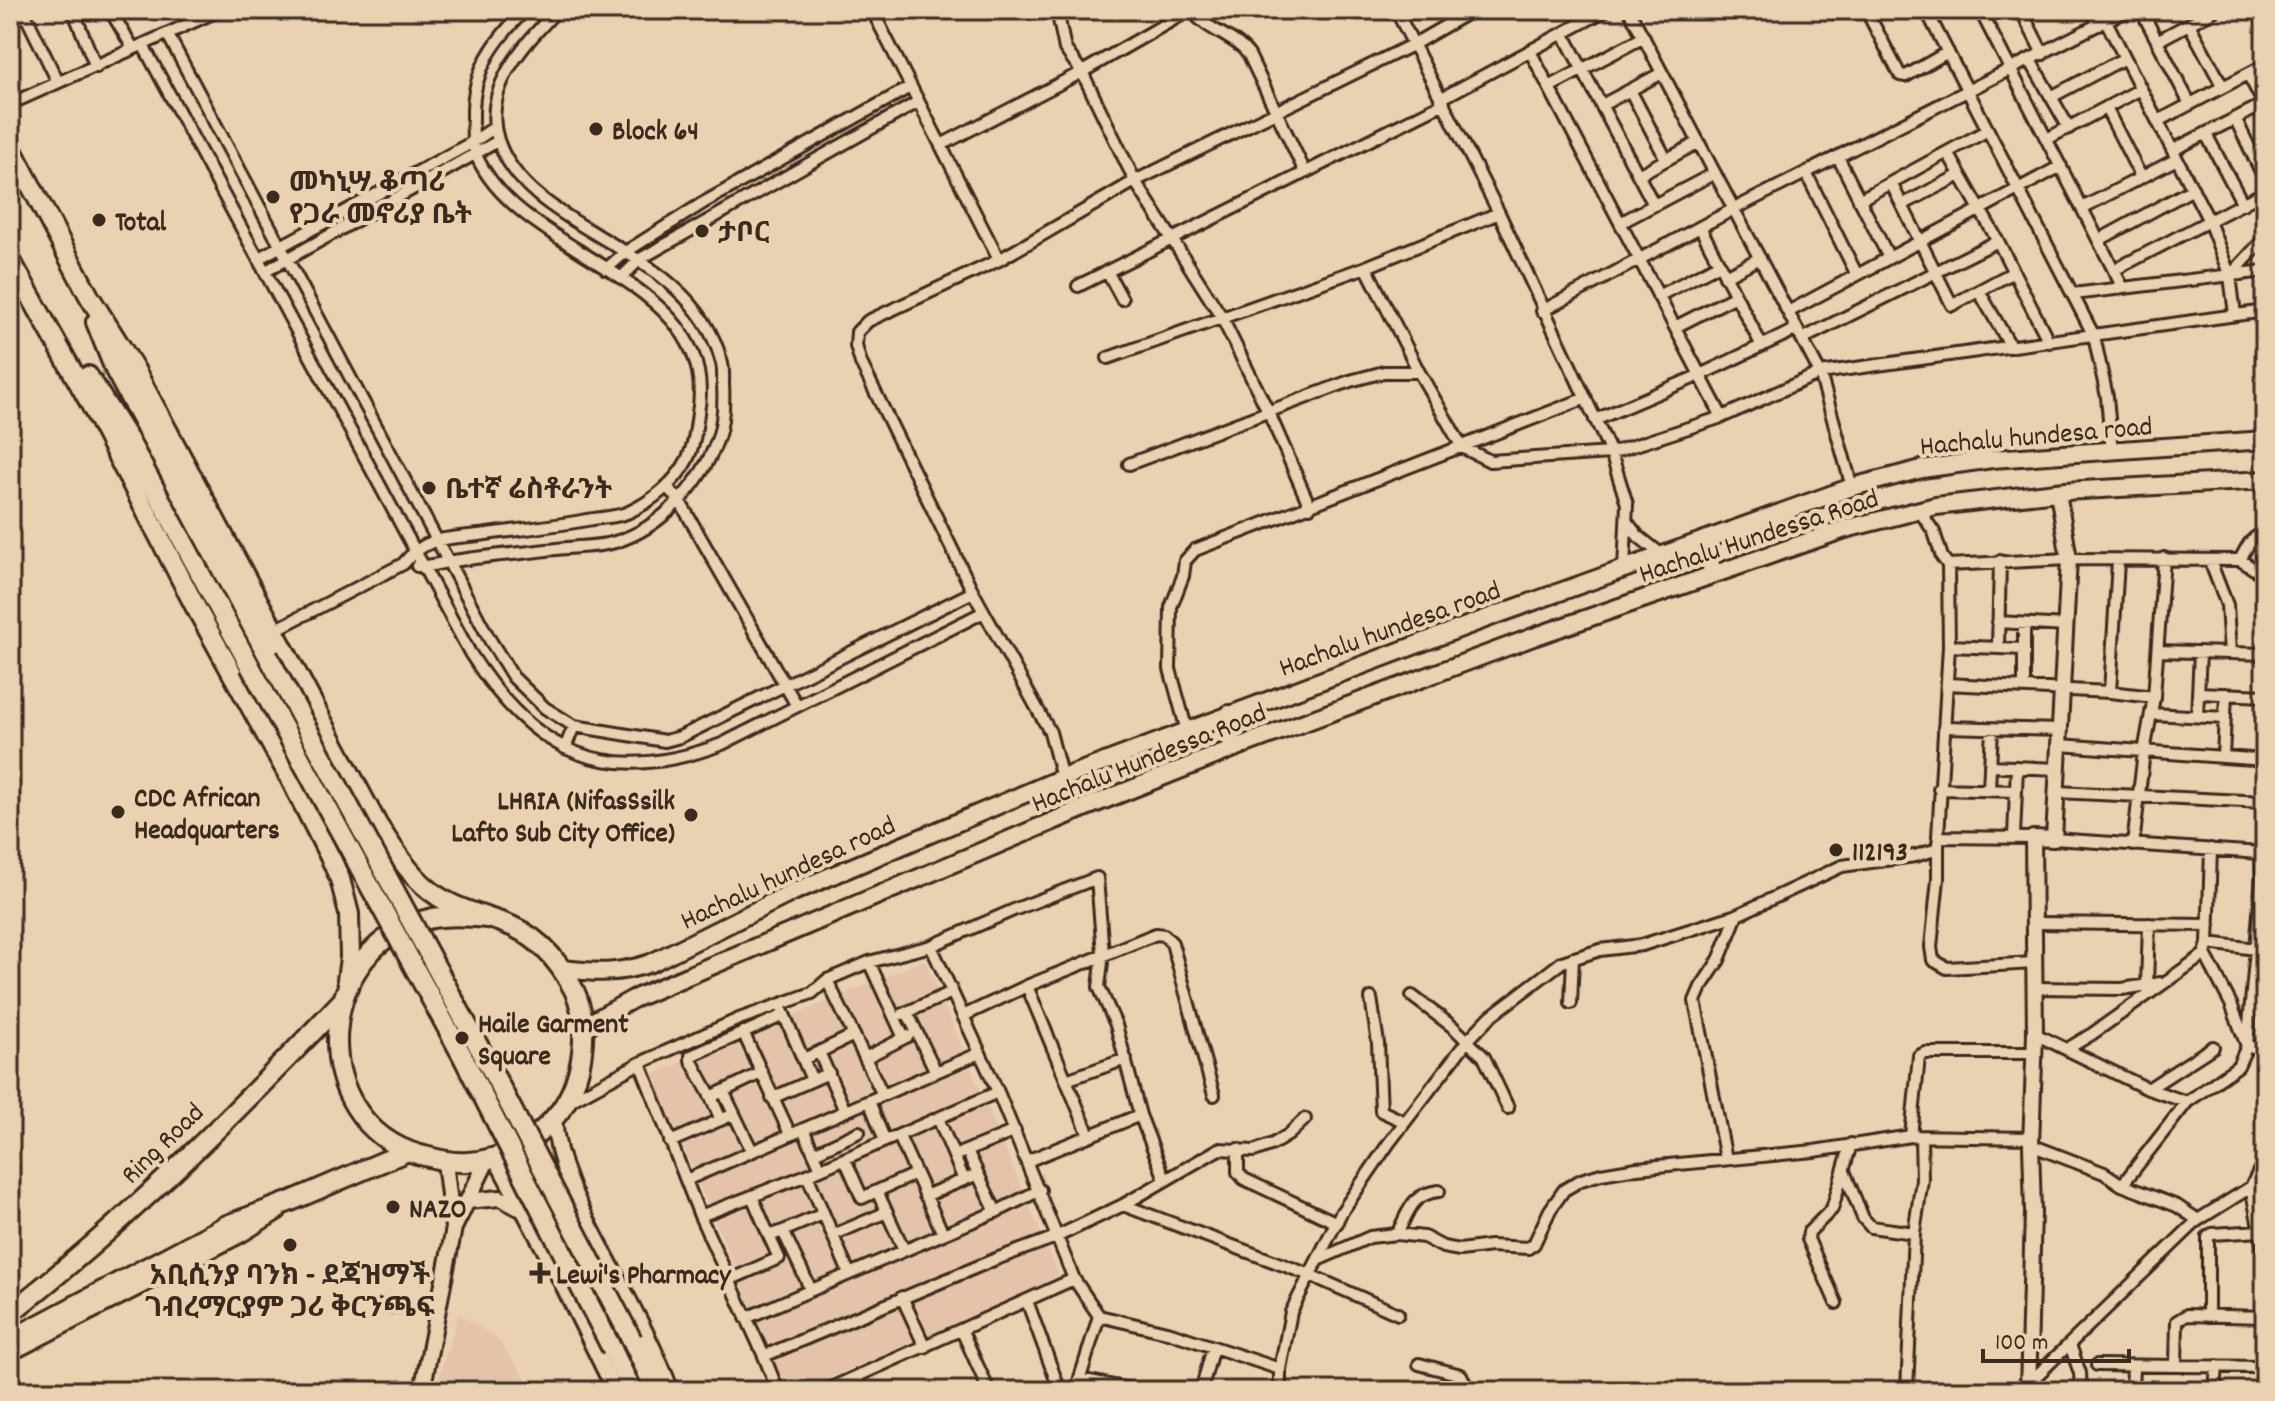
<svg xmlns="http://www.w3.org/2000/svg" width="2275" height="1401" font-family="Dekko,'Noto Sans Ethiopic',sans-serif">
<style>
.built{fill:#e5c3ab}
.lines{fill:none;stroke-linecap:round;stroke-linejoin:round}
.street-casing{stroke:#3b2a1e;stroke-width:16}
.secondary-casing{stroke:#3b2a1e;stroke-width:20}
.primary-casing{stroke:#3b2a1e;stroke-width:22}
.highway-casing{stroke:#3b2a1e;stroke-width:24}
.street{stroke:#e9d1b1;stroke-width:10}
.secondary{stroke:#e9d1b1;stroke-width:14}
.primary{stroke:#e9d1b1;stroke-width:16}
.highway{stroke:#e9d1b1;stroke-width:18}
.highway-bridge-casing{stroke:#3b2a1e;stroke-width:24;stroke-linecap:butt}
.highway-bridge{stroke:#e9d1b1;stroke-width:18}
.poi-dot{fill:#3b2a1e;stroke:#e9d1b1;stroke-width:3}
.labels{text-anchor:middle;stroke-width:8;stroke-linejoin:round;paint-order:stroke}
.poi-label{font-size:28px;font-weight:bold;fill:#3b2a1e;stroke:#e9d1b1;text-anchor:start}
.street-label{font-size:28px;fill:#3b2a1e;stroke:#e9d1b1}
</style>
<rect width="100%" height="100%" fill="#e9d1b1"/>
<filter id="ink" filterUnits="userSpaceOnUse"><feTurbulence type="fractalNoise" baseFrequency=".0125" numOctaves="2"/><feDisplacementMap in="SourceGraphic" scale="16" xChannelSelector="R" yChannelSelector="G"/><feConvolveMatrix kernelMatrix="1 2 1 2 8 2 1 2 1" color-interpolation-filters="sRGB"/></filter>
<g filter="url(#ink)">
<path class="built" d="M925 960 1060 1278 800 1391H788L652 1075Z
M459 1314 495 1337 535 1391 435 1389Z"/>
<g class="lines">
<g class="street-casing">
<path id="street" d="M23 10 58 82
M73 10 96 67
M110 10 133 48
M872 10 999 260
M1057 10 1065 49 1082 72 1135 181 1221 316 1269 413 1310 507
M1192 10C1206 31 1234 35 1249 55L1305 172
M1396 10 1499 213 1611 453 1627 504 1624 569
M1629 10 1820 373 1852 487
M1866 10 1900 75 1906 76 1948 52
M1926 10 2094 336 2107 397 2112 452
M1980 10 2123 288
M2021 10 2043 54
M2091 10 2099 25
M2141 10 2190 104
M2264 10 2265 13
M2106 21 2209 221 2230 276 2235 314
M2189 24 2223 87
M1563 33 1654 205
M168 35 490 640 513 677 545 708 574 726 665 741 680 737 973 592
M2157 41 2215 10
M143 45 470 653C534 754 607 788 722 744L984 612
M1530 51 1722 417
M2030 60 2069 128
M2248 74 2265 106
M1549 87 1644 37
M1630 90 1666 159
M2051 97 2125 58
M1442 98 1606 10
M10 104 220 10
M1602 105 1662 73
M2106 108 2141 177
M2235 118 2265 180
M2158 121 2265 65
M2206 134 2243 204
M2047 139 2141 89
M941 145 1082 72 1190 10
M2173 150 2264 104
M1948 153 1998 241 2049 342
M1838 157 1889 258
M1806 173 1857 275
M1638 175 1699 142
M1891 183 1952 305 2014 272
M1859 200 1988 130
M1902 205 1960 175
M2082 208 2177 159
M1620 223 1715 173
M1700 227 1762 346
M2099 240 2193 189
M259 258 473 142 495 127
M1366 267 1419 372 1462 447 1490 461 1611 453 1722 417 1820 373 2265 311
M606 269 627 251 703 203 910 87
M2114 270 2265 192
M266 271 498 141
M1107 271 1122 299
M1725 276 1760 258
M2230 276 2265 238
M621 278 640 259 918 102
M1078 286 1444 103
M1979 291 2011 347
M2073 294 2265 271
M1658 296 1720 264
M1542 311 1734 209 2127 10
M1788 312 2061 166
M1675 327 1736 296
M1802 339 1998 241
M1108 358 1366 267 1499 213
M1595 420 1700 375 1797 329
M1129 464 1350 381 1384 372H1419
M667 487 679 500 797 706
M1919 510 1934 532 1942 557 1948 565 1949 646 1938 837 2033 838
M1627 522 1638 536 1662 555
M2240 560 2265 576
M2210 561 2227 605 2230 653
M1948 565 2069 559 2240 560C2247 547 2250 537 2265 533
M417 566C427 567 437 564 447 562 465 559 483 557 501 555 523 553 545 550 567 548 583 546 599 547 615 542 662 528 702 483 718 438 724 420 724 402 723 384 723 376 724 367 721 360 690 244 530 236 498 140 481 88 525 44 557 10
M1998 622 2067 626
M275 630 403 564C426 536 446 539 479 535 517 530 555 526 593 519 605 517 619 517 629 512 652 501 675 483 687 460 694 446 696 429 698 413 722 278 523 259 477 157 471 144 473 128 473 115 472 70 495 40 525 10
M1949 646 2024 649
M1998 646 2000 561
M2159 651 2265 654
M1947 684 2110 692 2154 697
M2024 687V624
M2110 692 2118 561
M2199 693 2265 696
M2152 714 2225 718
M2197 716 2200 652
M1944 727 2060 730
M1187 731 1170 669 1171 607 1183 576 1185 561 1195 550 1586 398
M2060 745 2265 760
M565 748 574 726
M2223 757 2226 694
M1990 766 2058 769
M1062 778 1050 732 973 592 861 363 856 346 857 332 868 321 999 260 1135 181 1414 44 1473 10
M1939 789 2016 791
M1989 789 1992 729
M2057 792 2265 802
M2014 836 2017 767
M2054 839 2261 853 2265 815
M1938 843V879L1931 947 1933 960 1947 968 2034 963
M2133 845 2144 752 2154 697 2164 558
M2036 923 2209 925
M2208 943 2256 949 2262 877 2261 853
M2256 949 2247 1046 2265 1049
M869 962 904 1038
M827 980 883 1095
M2147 985 2149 924
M1027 986 1089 1135
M2033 988 2122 989 2161 983
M1412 996 1453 1027 1484 1057 1508 1108
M1371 998 1378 1043 1381 1111 1405 1122
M1571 1003 1573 958
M783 1012 803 1059 819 1052 845 1111
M907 1012 936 1072
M903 1014 952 992
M963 1016 1027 986 1156 934 1164 935 1172 943 1214 1095
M743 1032 790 1134
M2035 1034 2148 1089 2187 1102
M2067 1049 2092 1034 2205 954 2208 943 2211 849
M819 1052 854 1035
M865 1058 908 1036
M803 1059 812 1080
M640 1063 700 1216 764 1356 778 1391
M761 1073 711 1097 691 1060V1056L784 1015
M1066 1080 1126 1059
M2148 1089 2213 1047
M723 1091 752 1151
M711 1097 721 1120
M772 1098 829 1073
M570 1101 640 1063 739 1019 812 993 827 980 869 962 931 946 1016 909 1097 878 1103 954 1099 987 1116 1025 1140 1115 1165 1179
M869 1101 885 1141
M938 1118 964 1180
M803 1129 821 1169
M899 1136 943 1234
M1911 1136 1919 1056 1925 1053H2034
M670 1142 734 1114
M2031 1145 2104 1173 2122 1185 2177 1206 2198 1220
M1238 1149V1172L1244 1179 1337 1223
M967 1151 996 1212
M814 1153 859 1132
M961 1153 1015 1131
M845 1159 862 1198 877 1191 904 1250
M1726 1159 1695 1001 1701 987 1719 960 1737 915
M2265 1159 2251 1187 2265 1256
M1027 1161 1140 1115
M1844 1171 1863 1218 1871 1227 1914 1233 1922 1180 1921 1137
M807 1175 849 1273
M686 1180 980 1053
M2122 1185 2187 1102 2238 1066 2247 1046 2231 1004 2205 954
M877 1191 915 1174
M752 1196 769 1236 783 1231 811 1290
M925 1196 978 1174
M1123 1205 1310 1275 1398 1314
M700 1216 807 1175 998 1092
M783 1231 823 1214
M1397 1234C1409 1211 1411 1194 1439 1191
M833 1235 887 1212
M1320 1259 1370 1237 1397 1234 1424 1237 1443 1247 1460 1250 1491 1246 1528 1248 1534 1244 1550 1210 1564 1190 1581 1180 1601 1174 1637 1168 1814 1151 1911 1136 2032 1138
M2265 1268V1282
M1074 1279 1099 1316 1076 1391
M729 1280 779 1258 769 1236
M902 1297 925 1347
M1027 1301 1060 1391
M1836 1303 1808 1239 1809 1232 1832 1209 1851 1144
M381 1306 438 1308
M1099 1316 1171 1333 1280 1369
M2208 1316V1237L2212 1234 2261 1231
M746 1318 1002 1209 1040 1190
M962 1331 989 1391
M2070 1345 2080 1373 2081 1391
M764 1356 996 1259 1056 1237 1123 1205 1219 1149 1254 1151 1273 1144 1288 1135 1305 1119
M1419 1364 1461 1375 1464 1381 1459 1391
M2097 1365 2264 1367
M2176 1365 2177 1321 2187 1315 2265 1317
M857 1378 862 1391
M1080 1379 1139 1391
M2028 1384 2198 1220 2251 1187
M824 1391 1074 1279 998 1092 931 946
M1201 1391 1213 1347
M1280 1391V1369L1291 1312 1341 1213 1389 1143 1468 1040 1491 1016 1562 962 1600 950 1642 945 1737 915 1842 866 1915 856 1938 849
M1907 1391 1914 1233
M2132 1391 2133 1367
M2215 1391 2217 1366
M2264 1391 2265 1352"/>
</g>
<g class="secondary-casing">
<path id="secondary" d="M554 1118C557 1167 581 1209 603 1251 627 1297 653 1343 671 1391
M495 1157 556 1271 615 1391
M445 1162 453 1228
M467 1201 500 1198 519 1208
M422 1391 454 1228 488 1159
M2028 1391 2033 1212 2031 1145 2035 1034 2033 838 2054 839 2069 559 2058 492"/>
</g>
<g class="primary-casing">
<path id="primary" d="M1708 539 1712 575
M1229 714 1232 749
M563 969C597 973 618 974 651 963L793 892 1062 778 1493 616 1852 487 1922 469 1992 459 2265 440
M582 1031 597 1019 633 999 1084 808 1232 749 1536 636 1845 529 1936 506 2065 491 2265 480
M10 1352 240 1234 277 1211"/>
</g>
<g class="highway-casing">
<path id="highway" d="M10 146 89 296 134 368 377 824C395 851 411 879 439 897 458 909 480 915 501 922 535 933 558 959 574 990 591 1025 583 1080 560 1111 538 1140 504 1160 468 1162 451 1163 437 1159 420 1155 302 1121 313 942 433 918 451 915 468 916 487 918
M10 259 90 403 196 608 290 778 332 861 340 879 349 914 350 958 347 980
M96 322 115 370 268 656
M88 376 128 439 250 666
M10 1313C129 1220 238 1111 341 1002
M10 1340 227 1225 291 1201 408 1151
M632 1340 656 1391
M612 1349 632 1391"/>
</g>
<use href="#street" class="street"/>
<use href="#secondary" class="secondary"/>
<use href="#primary" class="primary"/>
<use href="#highway" class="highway"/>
<g class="highway-bridge-casing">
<path id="highway-bridge" d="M268 656 492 1071 632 1340
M250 666 463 1057 612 1349"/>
</g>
<use href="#highway-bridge" class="highway-bridge"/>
</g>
</g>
<g class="poi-dot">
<circle cx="596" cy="129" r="8"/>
<circle cx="273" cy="197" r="8"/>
<circle cx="99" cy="220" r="8"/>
<circle cx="702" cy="231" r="8"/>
<circle cx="429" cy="488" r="8"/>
<circle cx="118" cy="812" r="8"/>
<circle cx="691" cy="815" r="8"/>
<circle cx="1836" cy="850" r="8"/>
<circle cx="462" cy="1038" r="8"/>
<circle cx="393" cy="1207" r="8"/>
<circle cx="290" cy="1245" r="8"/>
<path d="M536 1261h8v8h8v8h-8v8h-8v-8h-8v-8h8z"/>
</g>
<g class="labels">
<g class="poi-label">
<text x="612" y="139">Block 64</text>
<text x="289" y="191">መካኒሣ ቆጣሪ<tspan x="289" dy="32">የጋራ መኖሪያ ቤት</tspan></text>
<text x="115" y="230">Total</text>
<text x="718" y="241">ታቦር</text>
<text x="445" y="498">ቤተኛ ሬስቶራንት</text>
<text x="134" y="806">CDC African<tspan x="134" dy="32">Headquarters</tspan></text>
<text x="675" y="809" text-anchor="end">LHRIA (NifasSsilk<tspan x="675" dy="32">Lafto Sub City Office)</tspan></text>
<text x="1852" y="860">112193</text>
<text x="478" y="1032">Haile Garment<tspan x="478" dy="32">Square</tspan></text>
<text x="409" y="1217">NAZO</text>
<text x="556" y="1283">Lewi's Pharmacy</text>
<text x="290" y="1284" text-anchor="middle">አቢሲንያ ባንክ - ደጃዝማች<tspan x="290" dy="32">ገብረማርያም ጋሪ ቅርንጫፍ</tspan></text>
</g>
<g class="street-label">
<text transform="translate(2036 434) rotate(-5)" y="10">Hachalu hundesa road</text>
<text transform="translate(1758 534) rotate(-18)" y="10">Hachalu Hundessa Road</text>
<text transform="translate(1389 627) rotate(-20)" y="10">Hachalu hundesa road</text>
<text transform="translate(1148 756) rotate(-22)" y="10">Hachalu Hundessa Road</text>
<text transform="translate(787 871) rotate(-25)" y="10">Hachalu hundesa road</text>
<text transform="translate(161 1142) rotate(-44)" y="10">Ring Road</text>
</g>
</g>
<rect width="2275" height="1401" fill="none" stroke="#e9d1b1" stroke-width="40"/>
<rect x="20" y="20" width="2235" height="1361" fill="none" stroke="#3b2a1e" stroke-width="3" filter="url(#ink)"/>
<path d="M1983 1349v12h146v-12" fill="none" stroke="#3b2a1e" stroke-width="4"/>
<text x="1995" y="1349" font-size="24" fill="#3b2a1e" stroke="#e9d1b1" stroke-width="6" paint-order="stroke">100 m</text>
</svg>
